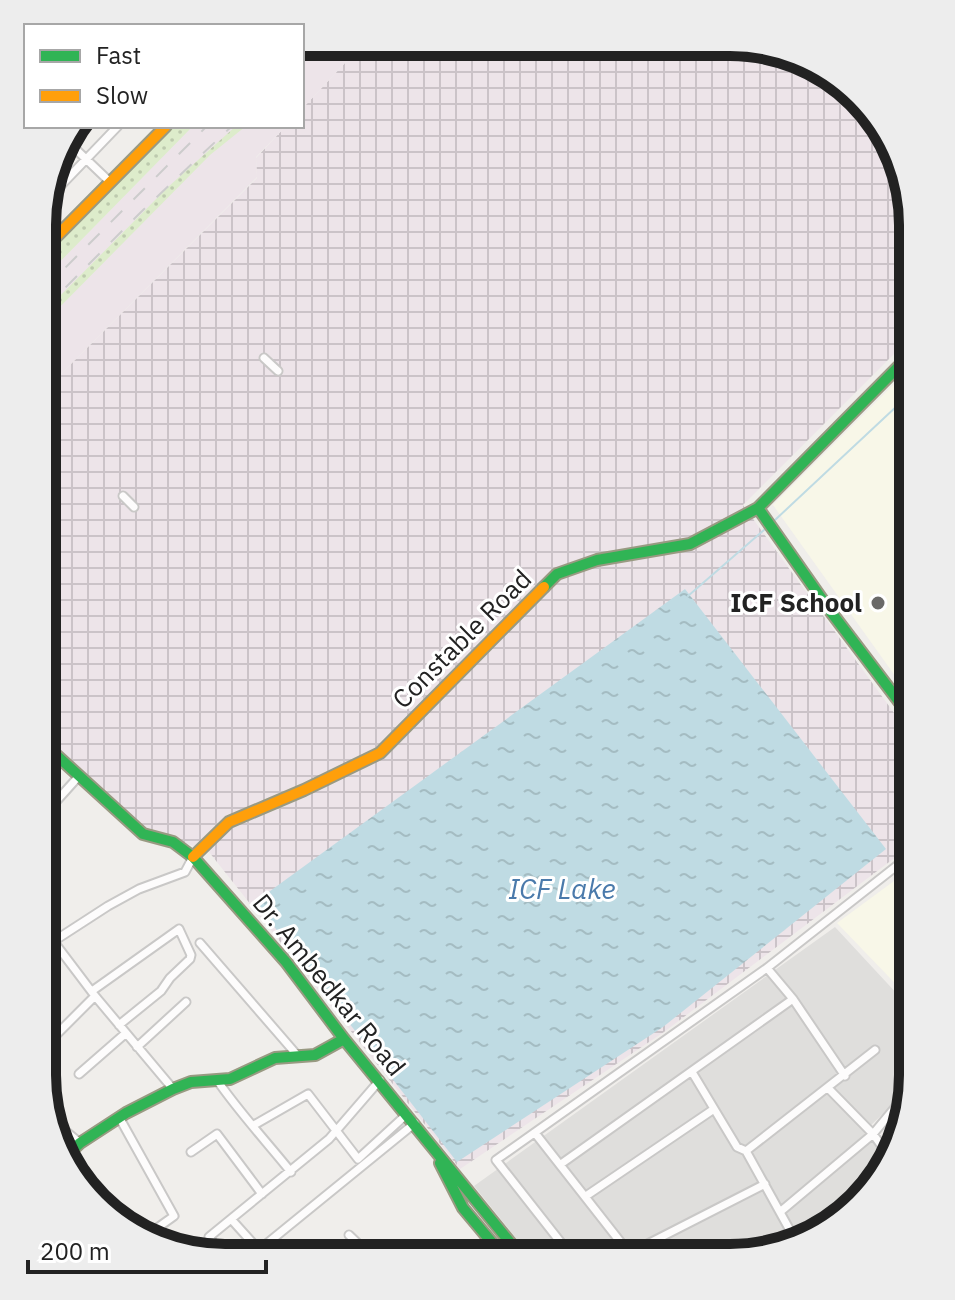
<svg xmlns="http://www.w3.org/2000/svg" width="955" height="1300" font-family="'IBM Plex Sans',sans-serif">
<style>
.residential{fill:#dfdedc}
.industrial{fill:url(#industrial-grid)}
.education{fill:#f8f7e8}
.railway{fill:#ede4e9}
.grass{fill:url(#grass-dots)}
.water{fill:url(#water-ripples)}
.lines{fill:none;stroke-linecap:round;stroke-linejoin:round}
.stream{stroke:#bfdbe3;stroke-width:2}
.street-casing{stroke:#c9c8c7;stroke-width:11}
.fast-casing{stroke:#999a82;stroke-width:14}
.slow-casing{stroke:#999a82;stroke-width:14}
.street{stroke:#fdfcfc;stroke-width:7}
.fast{stroke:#30b455;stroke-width:10}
.slow{stroke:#ff9f0a;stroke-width:10}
.rail{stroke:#ccc;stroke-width:2;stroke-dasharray:16 16;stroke-linecap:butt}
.poi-dot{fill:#6a6968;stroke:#fff;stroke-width:3}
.labels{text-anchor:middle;stroke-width:6;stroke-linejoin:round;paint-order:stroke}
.poi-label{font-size:26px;font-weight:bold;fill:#222;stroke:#fff;text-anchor:end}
.street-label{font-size:26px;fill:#222;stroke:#fff}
.water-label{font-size:28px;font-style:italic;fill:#4a7aab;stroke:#fff}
.rim{fill:none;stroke:#222;stroke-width:10}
</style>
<defs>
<pattern id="industrial-grid" width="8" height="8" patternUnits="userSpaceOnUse" patternTransform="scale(2)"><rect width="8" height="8" fill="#ede4e9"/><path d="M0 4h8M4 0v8" fill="none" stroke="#cbc3c8"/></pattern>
<pattern id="grass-dots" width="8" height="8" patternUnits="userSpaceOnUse" patternTransform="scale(2)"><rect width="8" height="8" fill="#ddeccb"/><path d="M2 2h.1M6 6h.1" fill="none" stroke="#bdcaae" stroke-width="1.8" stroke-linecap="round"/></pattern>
<pattern id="water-ripples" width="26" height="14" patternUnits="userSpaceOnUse" patternTransform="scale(2)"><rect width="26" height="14" fill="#bfdbe3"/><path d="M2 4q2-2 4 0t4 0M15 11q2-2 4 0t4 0" fill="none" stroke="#a4bcc2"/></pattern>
</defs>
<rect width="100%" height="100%" fill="#f0eeeb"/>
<path class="residential" d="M835 927 913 1011V1085L869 1127 887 1162 882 1177 811 1239 731 1258 531 1257 474 1186Z"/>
<path class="industrial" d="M755 44 841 79 894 144 913 224V335L743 505 913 739V844L664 1032 460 1169 209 852 143 827 43 739V392L257 178 256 158 286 126H302V109L358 49Z"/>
<path class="education" d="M913 365V701L773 505Z
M913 867V1002L837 923Z"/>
<path class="railway" d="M358 49 302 109V50Z
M180 126H286L256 157 257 177 43 392 44 252Z"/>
<path class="grass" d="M172 126H193L43 279 44 256Z
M236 126H246L210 155 43 324V313L168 187Z"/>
<path class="water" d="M685 589 886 849 663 1027 457 1162 255 902Z"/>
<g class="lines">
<path class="stream" d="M775 520 913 391
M688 596 764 530"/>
<g class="street-casing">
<path id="street" d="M65 139 110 182
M44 203 118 126
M264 358 278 371
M123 496 134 507
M42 817 79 776
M42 926 95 996 173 1089
M200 943 297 1055
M42 952 54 941 108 906 139 889 185 872 193 857
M767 968 793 999 845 1076
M92 991 179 929 191 955 190 959 170 978 161 991 119 1025
M137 1047 186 1002
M42 1049 95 996
M692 1072 737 1147 746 1151 797 1243
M79 1074 126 1033
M217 1080C239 1112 266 1141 291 1172
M828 1088 873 1134 913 1086
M119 1117 174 1216 146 1236
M52 1120 80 1143
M254 1125 308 1094 358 1159 407 1114
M535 1133 633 1258
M746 1151 875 1050
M191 1152 217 1134 262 1194
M561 1164 793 999
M586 1196 714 1109
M780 1212 873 1134 889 1156
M231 1219 259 1250 415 1123
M349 1235 372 1257
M630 1253 765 1184
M751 1253 791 1231
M310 1256 311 1257
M224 1257 209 1237 329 1139 380 1080
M477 1257 494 1245
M573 1258 496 1160 767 968 913 853"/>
</g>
<g class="fast-casing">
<path id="fast" d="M758 508 831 612 913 720
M544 587 557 574 597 560 690 544 758 508 913 352
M43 743 143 834 173 842 193 857 286 962 344 1039 522 1257
M63 1159 80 1143 126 1113 173 1089 191 1082 230 1079 275 1058 315 1055 344 1039
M440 1163 463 1208 504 1257"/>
</g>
<g class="slow-casing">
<path id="slow" d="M44 249 166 126
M193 857 229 822 304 790 380 753 544 587"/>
</g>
<use href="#street" class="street"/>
<use href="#fast" class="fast"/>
<use href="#slow" class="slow"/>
<path class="rail" d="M302 62 314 50
M43 290 207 126
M43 310 140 213 232 126"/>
</g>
<circle class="poi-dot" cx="878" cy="603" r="8"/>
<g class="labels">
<g class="poi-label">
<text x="862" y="612">ICF School</text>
</g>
<g class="street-label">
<text transform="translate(462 639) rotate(-45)" y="9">Constable Road</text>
<text transform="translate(329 985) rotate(51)" y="9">Dr. Ambedkar Road</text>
</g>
<g class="water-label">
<text x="562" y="899">ICF Lake</text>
</g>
</g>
<path d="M0 0H955V1300H0ZM225 56H730A169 169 0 0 1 899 225V1075A169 169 0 0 1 730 1244H225A169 169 0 0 1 56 1075V225A169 169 0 0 1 225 56Z" fill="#ededed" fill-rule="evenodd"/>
<path class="rim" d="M225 56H730A169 169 0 0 1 899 225V1075A169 169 0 0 1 730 1244H225A169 169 0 0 1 56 1075V225A169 169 0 0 1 225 56Z"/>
<rect x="24" y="24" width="280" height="104" fill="#ffffff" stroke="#a7a7a7" stroke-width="2"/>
<rect x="40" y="50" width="40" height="12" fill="#30b455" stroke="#a7a7a7" stroke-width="2"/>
<text x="96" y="64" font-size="24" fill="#222222">Fast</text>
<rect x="40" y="90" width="40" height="12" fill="#ff9f0a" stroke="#a7a7a7" stroke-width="2"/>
<text x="96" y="104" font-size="24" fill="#222222">Slow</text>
<path d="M28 1260v12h238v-12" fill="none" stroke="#222222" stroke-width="4"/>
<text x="40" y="1260" font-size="24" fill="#222222" stroke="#ffffff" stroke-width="6" paint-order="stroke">200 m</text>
</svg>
